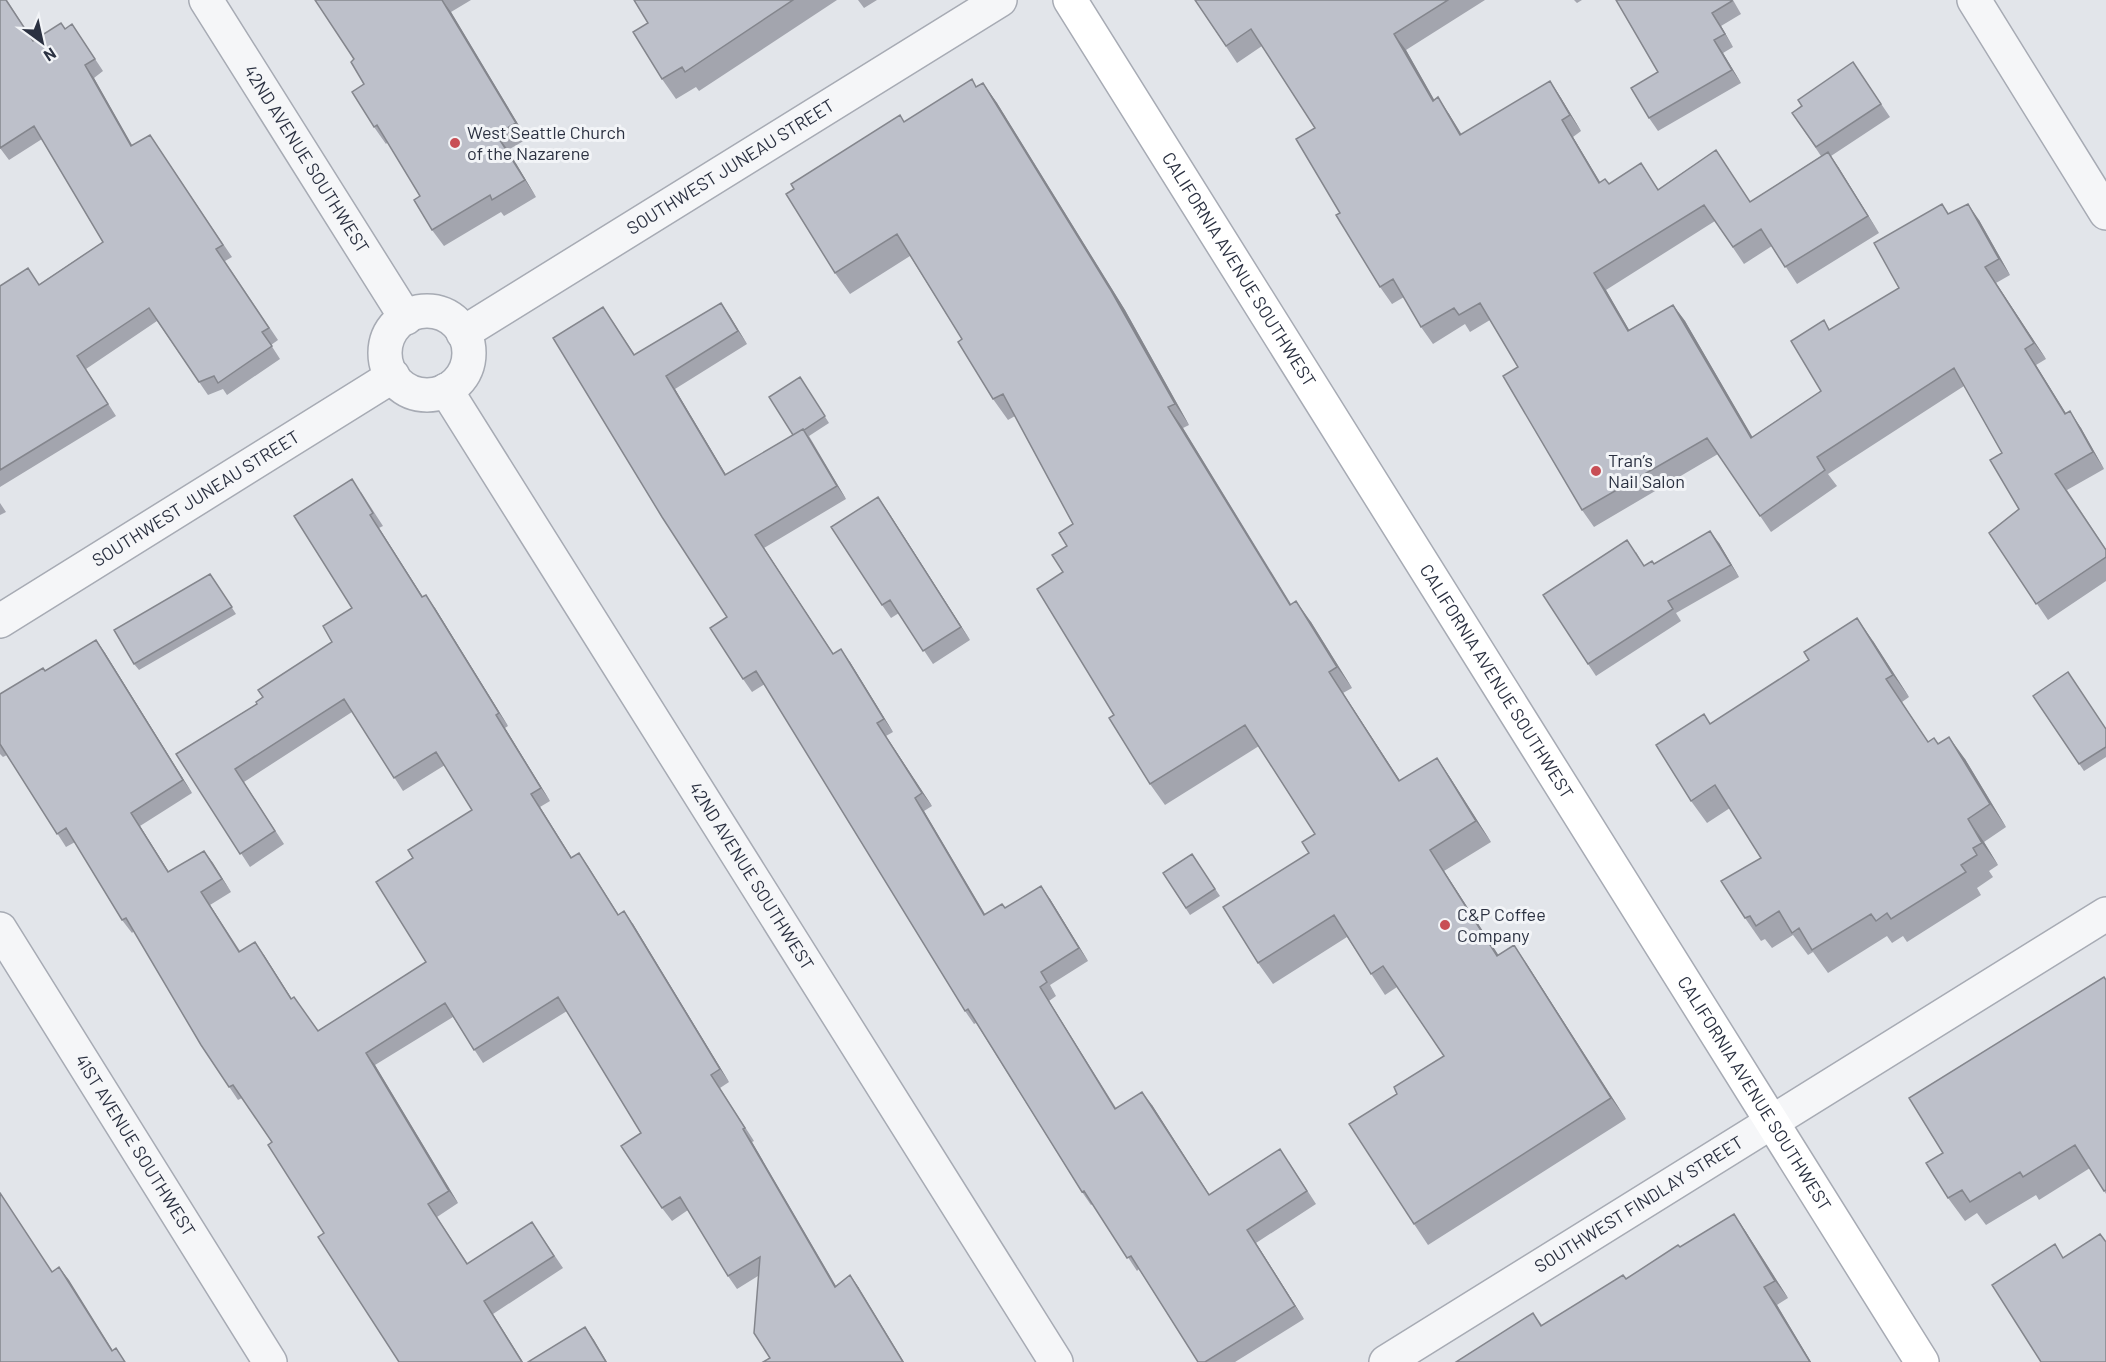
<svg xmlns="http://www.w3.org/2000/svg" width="2106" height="1362" font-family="Barlow,sans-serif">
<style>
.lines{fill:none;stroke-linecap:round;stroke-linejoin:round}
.street-casing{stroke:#a7abb4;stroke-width:36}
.secondary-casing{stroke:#a7abb4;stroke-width:36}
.street{stroke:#f5f6f8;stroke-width:33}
.secondary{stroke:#fff;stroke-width:33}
.wall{fill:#a3a5ae}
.shaded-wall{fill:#84868d}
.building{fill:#bdc0ca;stroke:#84868d;stroke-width:1.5}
.poi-dot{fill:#c84e55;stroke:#f2f4f7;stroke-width:2}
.labels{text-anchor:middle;stroke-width:6;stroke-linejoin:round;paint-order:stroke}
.poi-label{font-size:18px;fill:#2b3141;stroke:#f2f4f7;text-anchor:start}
.street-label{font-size:18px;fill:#2b3141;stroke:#f2f4f7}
</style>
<rect width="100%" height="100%" fill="#e2e5ea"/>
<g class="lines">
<g class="street-casing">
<g id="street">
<path id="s1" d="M206 0 406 318"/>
<path d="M1974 0 2106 213"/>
<circle cx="427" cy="353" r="42"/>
<path id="s2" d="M463 333 1000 0"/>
<path id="s3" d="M446 390 1056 1362"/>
<path id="s4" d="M0 621 393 376"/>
<path id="s5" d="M0 929 270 1362"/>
<path id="s6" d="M1386 1362 2106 914"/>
</g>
</g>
<g class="secondary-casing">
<g id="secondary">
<path id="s7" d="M1070 0 1922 1362"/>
</g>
</g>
<use href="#street" class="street"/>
<use href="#secondary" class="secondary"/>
</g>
<path class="wall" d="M7 0 33 41 65 29 72 24 103 71 94 78 132 146 150 135 232 257 225 261 278 340 271 345 280 359 227 395 223 389 208 395 157 321 86 369 116 416 0 487V286L39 284 103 242 42 139 9 160 0 148Z
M315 0H471L451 12 527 139 508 150 536 197 504 216 501 212 444 246 432 230 420 196 388 142 386 144 374 127 364 84 354 59Z
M634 0H837L699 91 696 87 676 99 662 79 648 23Z
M858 0H877L864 8Z
M1195 0H1485L1406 50 1434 100 1449 114 1462 135 1550 81 1561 98 1581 131 1573 137 1600 182 1609 184 1641 163 1658 189 1716 150 1750 202 1821 156 1792 113 1853 62 1890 117 1831 156 1879 233 1797 284 1772 246 1744 264 1715 221 1606 290 1629 330 1673 305 1685 321 1752 437 1821 391 1824 320 1830 330 1899 288 1942 204 1949 214 1979 220 2010 275 1996 283 2046 359 2036 365 2066 414 2081 428 2104 469 2067 490 2106 549V581L2048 620 1989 533 2019 509 2002 453 1964 386 1828 474 1837 486 1771 532 1718 454 1594 527 1582 510 1518 367 1490 320 1470 332 1465 324 1433 344 1421 327 1404 297 1392 304 1380 287 1340 213 1315 128 1262 46 1237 63Z
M1574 0H1582L1577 3Z
M1616 0H1733L1741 14 1721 26 1733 47 1723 53 1741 83 1658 131 1649 118 1658 72Z
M983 83 997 103 1125 310 1189 425 1183 428 1291 604 1311 622 1352 688 1343 693 1400 781 1437 758 1451 779 1491 842 1444 871 1498 955 1514 945 1528 966 1626 1119 1428 1245 1414 1224 1397 1094 1444 1056 1397 987 1385 995 1347 937 1273 984 1258 963 1309 853 1315 834 1259 746 1165 805 1150 784 1114 715 1063 572 1067 546 1073 524 1015 416 1008 420 993 399 962 339 910 256 850 294 835 273 905 122Z
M721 303 747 344 675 389 726 475 793 435 800 377 829 423 809 436 846 499 764 548 833 654 850 662 893 732 886 736 932 806 924 811 985 914 1005 908 1050 899 1088 961 1050 985 1056 996 1049 1001 1116 1108 1152 1105 1209 1195 1289 1162 1316 1204 1256 1243 1304 1319 1235 1362H1198L1139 1269 1137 1271 1093 1204 1091 1205 1082 1192 976 1023 974 1024 965 1011 765 684 752 692 743 679 727 617 612 320 635 355Z
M361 492 383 526 379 528 423 597 435 608 508 726 505 728 550 801 540 807 572 858 579 853 618 915 633 924 729 1082 720 1088 754 1141 752 1142 836 1286 850 1275 859 1288 770 1358 758 1276 737 1289 728 1276 688 1210 672 1221 662 1208 641 1133 567 1011 483 1063 453 1017 375 1065 458 1203 437 1217 468 1264 532 1222 563 1268 493 1314 324 1233 272 1142 242 1098 238 1100 201 1045 134 931 132 933 122 920 75 842 66 847 7 755 3 757 0 754V694L45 671 96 640 105 653 192 793 140 826 169 872 204 851 231 892 210 905 240 951 264 955 292 999 318 1031 426 962 413 858 472 810 445 765 403 791 352 712 244 782 284 844 250 867 176 754 257 704 263 697 332 642 352 608Z
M0 503 6 512 0 515Z
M887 510 970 640 933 664 899 613 891 618 882 605Z
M1719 543 1739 577 1676 613 1681 621 1596 676 1588 664 1636 552 1644 566 1654 564Z
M210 574 236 614 139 670 134 664Z
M1873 641 1909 697 1902 702 1928 742 1938 743 1965 759 2006 827 1984 842 1998 865 1989 871 1993 877 1977 888 1981 895 1907 942 1903 936 1892 943 1887 936 1828 973 1813 952 1808 955 1793 935 1772 948 1765 939 1761 941 1745 918 1761 858 1730 808 1707 823 1691 801 1711 724Z
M2033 696 2106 729V757L2084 771Z
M1192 854 1220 896 1190 915 1163 873Z
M2106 979V1194L2090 1168 2039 1200 2036 1195 1986 1225 1977 1213 1965 1221 1948 1198 1943 1153Z
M1734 1214 1746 1232 1788 1298 1777 1305 1811 1362H1456L1533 1313 1542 1325 1626 1279 1680 1247Z"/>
<path class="shaded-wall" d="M442 0 451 12 527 139 516 123Z
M1712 13 1721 26 1733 47 1725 34Z
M1394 34 1406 50 1444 117 1433 101Z
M1714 40 1723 53 1741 83 1732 70Z
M85 65 94 78 140 159 131 146Z
M1550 81 1561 98 1581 131 1570 115Z
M983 83 997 103 1125 310 1189 425 1175 404Z
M1438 97 1449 114 1472 152 1460 135Z
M1562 120 1573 137 1610 199 1599 183Z
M496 134 508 150 536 197 525 180Z
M1828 152 1839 168 1879 233 1868 216Z
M1968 204 1979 220 2010 275 1999 259Z
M1985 267 1996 283 2046 359 2034 343Z
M1594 273 1606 290 1639 347 1628 331Z
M721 303 730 316 747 344 738 331Z
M1673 305 1685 321 1763 455 1751 438Z
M2025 349 2036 365 2077 431 2065 414Z
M666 376 675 389 734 488 725 475Z
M1168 407 1183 428 1304 626 1290 605Z
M2070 411 2081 428 2104 469 2093 452Z
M803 429 812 442 846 499 837 486Z
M878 497 887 510 970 640 961 627Z
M370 515 379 528 431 610 422 597Z
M1710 531 1719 543 1739 577 1731 565Z
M755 535 764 548 842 667 833 654Z
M426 595 435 608 508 726 499 713Z
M1296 601 1311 622 1352 688 1337 667Z
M1857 618 1873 641 1909 697 1893 675Z
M96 640 105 653 192 793 183 780Z
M841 649 850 662 893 732 884 719Z
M1329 672 1343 693 1414 802 1399 781Z
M496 715 505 728 550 801 541 788Z
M877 723 886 736 932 806 922 793Z
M1949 737 1965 759 2006 827 1990 804Z
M1437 758 1451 779 1491 842 1476 821Z
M531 794 540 807 580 871 571 858Z
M915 798 924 811 993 928 984 915Z
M131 813 140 826 177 885 168 872Z
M1968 819 1984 842 1998 865 1982 843Z
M1430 850 1444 871 1512 976 1497 956Z
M204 851 213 863 231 892 222 879Z
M579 853 588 866 627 928 618 915Z
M1041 886 1050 899 1088 961 1079 948Z
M201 892 210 905 248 965 239 952Z
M624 911 633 924 729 1082 720 1069Z
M255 942 264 955 300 1012 291 999Z
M1514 945 1528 966 1626 1119 1611 1098Z
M1040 987 1049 1001 1124 1122 1115 1109Z
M366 1053 375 1065 458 1203 449 1191Z
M1142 1092 1152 1105 1218 1208 1209 1195Z
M743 1129 752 1142 844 1300 835 1287Z
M1734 1214 1746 1232 1788 1298 1775 1281Z
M1247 1230 1256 1243 1304 1319 1295 1306Z
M59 1267 69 1280 120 1362 112 1351Z
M850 1275 859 1288 904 1362H903Z
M1764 1287 1777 1305 1811 1362H1810Z
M484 1301 493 1314 523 1362H522Z
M585 1327 594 1340 607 1362H606Z"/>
<path class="building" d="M0 0H6L33 41 61 23 65 29 72 24 95 59 85 65 131 146 150 135 223 245 216 249 269 328 262 332 272 346 218 383 214 376 199 382 149 308 77 356 108 404 0 470V286L28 268 39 285 103 242 34 126 0 148Z
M315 0H442L516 123 496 134 525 180 492 200 490 195 432 230 414 200 420 196 377 125 374 127 352 92 364 84 351 62 354 59Z
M634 0H793L685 72 682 67 662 79 633 32 648 23Z
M1195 0H1448L1394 34 1433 101 1438 97 1460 135 1550 81 1570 115 1562 120 1599 183 1605 179 1609 184 1641 163 1658 190 1716 150 1750 202 1828 152 1868 216 1785 267 1761 229 1733 247 1704 205 1594 273 1628 331 1673 305 1751 438 1821 391 1791 341 1824 320 1829 330 1899 288 1874 243 1942 204 1948 214 1968 204 1999 259 1985 267 2034 343 2025 349 2065 414 2070 411 2093 452 2055 474 2106 550V557L2036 604 1989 533 2019 509 1990 460 2002 453 1954 368 1817 457 1825 470 1760 516 1707 438 1582 510 1503 376 1518 367 1480 303 1459 315 1454 308 1421 327 1393 279 1380 287 1336 215 1340 213 1296 139 1315 128 1251 29 1226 46Z
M1616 0H1732V1L1712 13 1725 34 1714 40 1732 70 1649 118 1631 88 1658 72Z
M1853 62 1881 104 1816 147 1792 113 1802 106 1798 100Z
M972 79 976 87 983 83 1110 289 1175 404 1168 407 1290 605 1296 601 1337 667 1329 672 1399 781 1437 758 1476 821 1430 850 1497 956 1514 945 1611 1098 1414 1224 1349 1124 1397 1094 1394 1087 1444 1056 1383 966 1371 974 1334 915 1258 963 1223 907 1309 853 1302 842 1315 834 1245 725 1150 784 1109 718 1114 715 1037 589 1063 572 1052 555 1067 546 1059 533 1073 524 1003 394 993 399 958 342 962 339 897 234 835 273 786 194 794 189 791 184 900 115 904 122Z
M721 303 738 331 666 376 725 475 803 429 837 486 755 535 833 654 841 649 884 719 877 723 922 793 915 798 984 915 1002 904 1005 908 1041 886 1079 948 1041 972 1047 982 1040 987 1115 1109 1142 1092 1209 1195 1280 1149 1307 1191 1247 1230 1295 1306 1205 1362H1198L1131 1256 1127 1258 1084 1191 1082 1192 968 1009 965 1011 756 671 743 679 710 628 727 617 662 517 553 338 603 307 634 355Z
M800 377 825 416 804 430 803 429 793 435 769 397Z
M352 479 373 513 370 515 422 597 426 595 499 713 496 715 541 788 531 794 571 858 579 853 618 915 624 911 720 1069 711 1075 745 1128 743 1129 835 1287 850 1275 903 1362H763L770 1358 754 1333 760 1257 728 1276 680 1197 662 1208 621 1146 641 1133 558 997 474 1050 445 1003 366 1053 449 1191 428 1204 467 1264 532 1222 554 1256 484 1301 522 1362H399L318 1237 324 1233 268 1145 272 1142 233 1085 229 1087 201 1045 126 918 122 920 66 828 57 834 0 744V694L43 668 45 671 96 640 183 780 131 813 168 872 204 851 222 879 201 892 239 952 255 942 291 999 294 997 318 1031 426 962 376 882 413 858 408 850 472 810 436 752 394 778 344 699 235 769 275 831 240 854 176 754 257 704 256 702 263 697 258 690 332 642 323 626 352 608 294 516Z
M878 497 961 627 923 651 890 600 882 605 831 527Z
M1710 531 1731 565 1668 601 1673 609 1588 664 1543 595 1627 540 1644 566 1652 561 1654 564Z
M210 574 232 607 134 664 114 630Z
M1857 618 1893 675 1886 679 1928 742 1934 738 1938 744 1949 737 1990 804 1968 819 1982 843 1973 848 1977 855 1961 865 1966 872 1891 919 1887 913 1876 921 1871 914 1812 950 1799 928 1792 933 1779 911 1756 926 1750 916 1745 918 1721 881 1761 858 1715 785 1691 801 1656 745 1704 714 1710 724 1809 660 1804 652Z
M2068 672 2106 729V747L2079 764 2033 696Z
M1192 854 1215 889 1186 908 1163 873Z
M2104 977 2106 980V1190L2104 1191 2075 1145 2023 1177 2020 1172 1970 1202 1962 1190 1948 1198 1926 1163 1943 1153 1909 1098Z
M0 1193 52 1272 59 1267 112 1351 116 1348 125 1362H0Z
M1734 1214 1775 1281 1764 1287 1810 1362H1456L1533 1313 1541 1326 1623 1275 1626 1279 1678 1245 1680 1247Z
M2100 1234 2106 1242V1362H2041L1992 1285 2055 1244 2063 1258Z
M585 1327 606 1362H528Z"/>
<g class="poi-dot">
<circle cx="455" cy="143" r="6"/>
<circle cx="1596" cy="471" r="6"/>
<circle cx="1445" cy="925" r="6"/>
</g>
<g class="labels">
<g class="poi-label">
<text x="467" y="139">West Seattle Church<tspan x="467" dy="21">of the Nazarene</tspan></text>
<text x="1608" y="467">Tran’s<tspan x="1608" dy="21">Nail Salon</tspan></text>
<text x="1457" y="921">C&amp;P Coffee<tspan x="1457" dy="21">Company</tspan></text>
</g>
<g class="street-label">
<text dy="6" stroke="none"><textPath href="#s1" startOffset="188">42ND AVENUE SOUTHWEST</textPath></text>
<text dy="6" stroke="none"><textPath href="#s2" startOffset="315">SOUTHWEST JUNEAU STREET</textPath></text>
<text dy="6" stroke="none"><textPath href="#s7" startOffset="318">CALIFORNIA AVENUE SOUTHWEST</textPath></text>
<text dy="6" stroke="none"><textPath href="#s4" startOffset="231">SOUTHWEST JUNEAU STREET</textPath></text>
<text dy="6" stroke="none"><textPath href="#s7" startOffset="804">CALIFORNIA AVENUE SOUTHWEST</textPath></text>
<text dy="6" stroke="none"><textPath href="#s3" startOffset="574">42ND AVENUE SOUTHWEST</textPath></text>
<text dy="6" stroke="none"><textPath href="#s7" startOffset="1290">CALIFORNIA AVENUE SOUTHWEST</textPath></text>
<text dy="6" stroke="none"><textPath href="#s5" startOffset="255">41ST AVENUE SOUTHWEST</textPath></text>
<text dy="6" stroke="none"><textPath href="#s6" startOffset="298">SOUTHWEST FINDLAY STREET</textPath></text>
</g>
</g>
<g transform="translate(42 42) rotate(147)" stroke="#f2f4f7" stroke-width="4.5" paint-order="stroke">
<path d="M0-4.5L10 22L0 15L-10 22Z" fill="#2b3141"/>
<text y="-9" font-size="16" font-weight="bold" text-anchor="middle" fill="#2b3141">N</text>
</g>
</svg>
